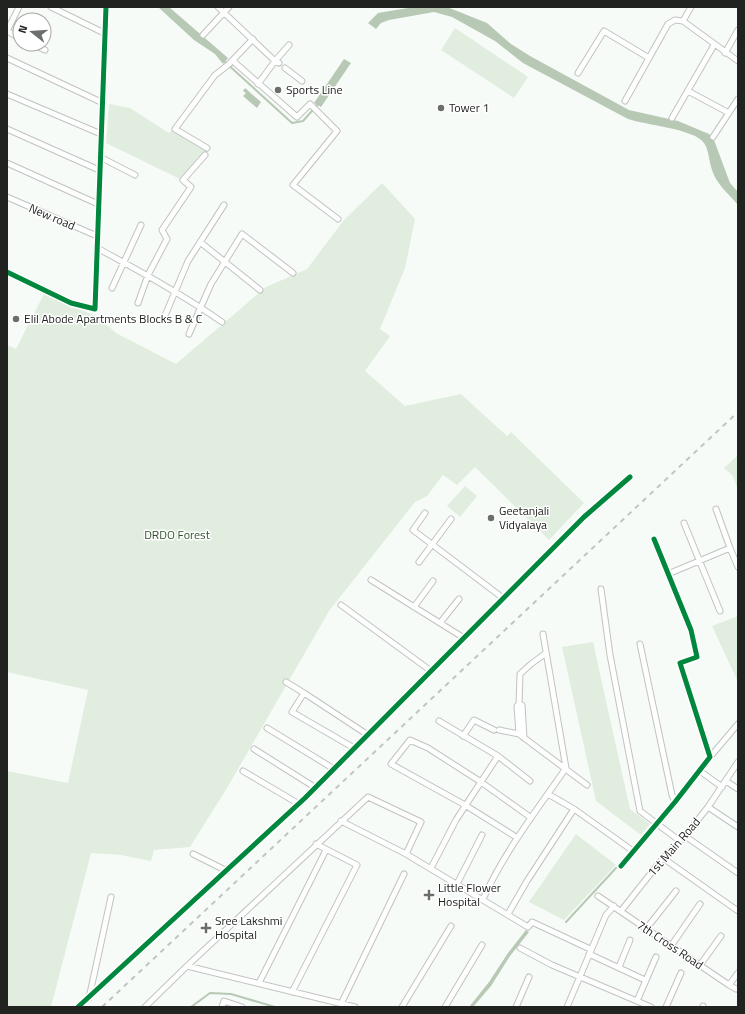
<svg xmlns="http://www.w3.org/2000/svg" width="745" height="1014" font-family="'Titillium Web',sans-serif">
<style>
.green{fill:#e0eddf}
.water{fill:#b7c9b4}
.lines{fill:none;stroke-linecap:round;stroke-linejoin:round}
.stream{stroke:#b7c9b4;stroke-width:2}
.minor-casing{stroke:#c0c3c0;stroke-width:7}
.minor{stroke:#fefefe;stroke-width:5}
.rail{stroke:#c2c3c2;stroke-width:2;stroke-dasharray:5 5;stroke-linecap:butt}
.cycleway-casing{stroke:#fff;stroke-width:8}
.cycleway{stroke:#00873e;stroke-width:5}
.poi-dot{fill:#6b6f6b;stroke:#fff;stroke-width:1.5}
.labels{text-anchor:middle;stroke-width:3;stroke-linejoin:round;paint-order:stroke}
.poi-label{font-size:12px;fill:#202320;stroke:#fff;text-anchor:start}
.street-label{font-size:12px;fill:#202320;stroke:#fff}
.park-label{font-size:12px;fill:#2f522a;stroke:#fff}
</style>
<rect width="100%" height="100%" fill="#f7fbf7"/>
<path class="green" d="M455 28 528 77 514 98 441 50Z
M109 104 130 108 169 133 173 129 207 151 180 179 106 143Z
M382 183 415 219 405 268 380 329 390 336 365 371 405 406 461 394 507 436 511 432 584 503 549 540 475 467 457 485 443 475 427 496 415 502 329 611 227 788 190 847 154 850 151 861 121 855 91 853 51 1007H7V771L68 783 88 690 7 672V345L16 349 44 294 98 317 116 333 176 364 266 287 307 269 344 220Z
M738 455V490L733 476 724 468Z
M465 486 477 496 460 517 447 506Z
M738 616V682L712 626Z
M593 642 630 809 650 824 641 835 596 801 562 647Z
M576 834 616 865 564 920 529 902Z"/>
<path class="water" d="M158 7H169L228 58 223 64 215 54 194 40Z
M414 7H447L487 23 511 44 530 56 629 110 678 121 709 134 714 140 730 183 738 192V205C729 194 716 184 712 170 709 162 709 150 704 143 695 129 645 125 628 119L523 63 495 41 452 17 434 12 389 20 381 23 376 29 368 23 378 13Z
M344 59 351 63 321 107 314 103Z
M245 88 261 102 257 108 243 96 246 93 243 91Z
M526 930 529 932 510 956 491 986 473 1007H469L489 982 508 953Z"/>
<g class="lines">
<path class="stream" d="M224 61 292 123 303 121 319 103
M566 922 616 868
M191 1007 210 993 231 994 275 1007"/>
<g class="minor-casing">
<path id="minor" d="M51 7 104 33
M218 7 275 61 289 45
M691 7 683 21 738 61
M7 31 19 7
M7 31 20 38
M203 35 229 7
M32 44 45 50
M725 53 738 30
M7 58 103 103
M233 61 297 117 310 104 337 131 293 185 338 219
M285 68 302 81
M578 73 604 31 649 58
M258 84 275 61 279 63
M688 91 729 113
M7 94 101 134
M625 101 668 24 675 20 683 21
M672 118 714 45
M7 129 99 170
M713 137 738 99
M207 148 175 129 215 75 228 65 253 39
M100 157 135 175
M7 163 98 204
M7 197 97 236
M200 242 260 290
M97 248C140 271 182 294 222 322
M7 272 71 303 95 309 106 7
M112 288 141 225
M138 303 148 275 167 239 162 230 191 187 183 180 205 155
M164 318 188 261 224 205
M189 334 211 284 242 234 293 273
M425 513 413 530 503 598
M684 523 720 611
M730 548 738 567
M419 562 451 519
M668 574 730 548 716 509
M371 580 464 638
M601 589 610 655 640 811 680 841
M341 605 431 671
M414 607 433 581
M440 623 459 599
M640 644 672 795 675 802
M286 682 304 693 292 712 354 748
M304 693 368 735
M519 704 522 705 524 738
M439 721 498 756 530 781
M267 728 334 769
M499 730 519 734 587 785
M519 734 517 706 519 704 520 674 531 664 546 653
M463 736 474 720 494 730
M254 749 316 788
M710 757 738 724
M243 771 299 804
M700 771 722 787
M726 781 738 789
M548 794 574 809 633 851
M708 807 738 827
M341 821 406 854 528 927 532 922 590 949
M685 836 738 873
M516 837 465 805 391 764 410 740 428 748 481 782 530 817
M193 854 227 871
M663 858 738 911
M621 866 675 802 710 757 680 663 697 657 691 630 654 539
M431 868 456 820 498 756
M457 884 482 835
M598 896 729 985 738 973
M483 899C505 851 536 811 566 768L543 634
M621 911 663 858 685 836 708 807 738 762
M508 914 527 881 574 809
M646 929 676 891
M671 946 700 904
M520 948 552 965 651 1007
M589 954 645 980
M700 965 721 936
M187 966 355 1007
M619 967 630 940
M259 983 326 850
M729 985 736 989
M292 992 357 865 316 844
M89 998 111 897
M637 1001 656 957
M341 1004 404 874
M78 1007 305 798 584 517 630 477
M145 1007 187 966 368 797 421 822 406 854
M222 1007 224 1001 242 1007
M402 1007 451 926
M445 1007 482 945
M516 1007 529 977
M567 1007 606 915 614 906
M666 1007 681 973
M703 1007V1006"/>
</g>
<use href="#minor" class="minor"/>
<path class="rail" d="M102 1007 738 412"/>
<g class="cycleway-casing">
<path id="cycleway" d="M7 272 71 303 95 309 106 7
M621 866 675 802 710 757 680 663 697 657 691 630 654 539
M78 1007 305 798 584 517 630 477"/>
</g>
<use href="#cycleway" class="cycleway"/>
</g>
<g class="poi-dot">
<circle cx="278" cy="90" r="4"/>
<circle cx="441" cy="108" r="4"/>
<circle cx="16" cy="319" r="4"/>
<circle cx="491" cy="518" r="4"/>
<path d="M427 889h4v4h4v4h-4v4h-4v-4h-4v-4h4z"/>
<path d="M204 922h4v4h4v4h-4v4h-4v-4h-4v-4h4z"/>
</g>
<g class="labels">
<g class="poi-label">
<text x="286" y="94">Sports Line</text>
<text x="449" y="112">Tower 1</text>
<text x="24" y="323">Elil Abode Apartments Blocks B &amp; C</text>
<text x="499" y="515">Geetanjali<tspan x="499" dy="14">Vidyalaya</tspan></text>
<text x="438" y="892">Little Flower<tspan x="438" dy="14">Hospital</tspan></text>
<text x="215" y="925">Sree Lakshmi<tspan x="215" dy="14">Hospital</tspan></text>
</g>
<g class="street-label">
<text transform="translate(52 217) rotate(23)" y="4">New road</text>
<text transform="translate(674 847) rotate(-49)" y="4">1st Main Road</text>
<text transform="translate(670 945) rotate(34)" y="4">7th Cross Road</text>
</g>
<g class="park-label">
<text x="177" y="539">DRDO Forest</text>
</g>
</g>
<rect width="745" height="1014" fill="none" stroke="#202320" stroke-width="16"/>
<g transform="translate(32 32) rotate(287)"><circle r="19" fill="#ffffff" stroke="#a6a7a6"/>
<path d="M0-3L7 15L0 10L-7 15Z" fill="#6b6f6b"/>
<text y="-6" font-size="11" font-weight="bold" text-anchor="middle" fill="#202320">N</text>
</g>
</svg>
